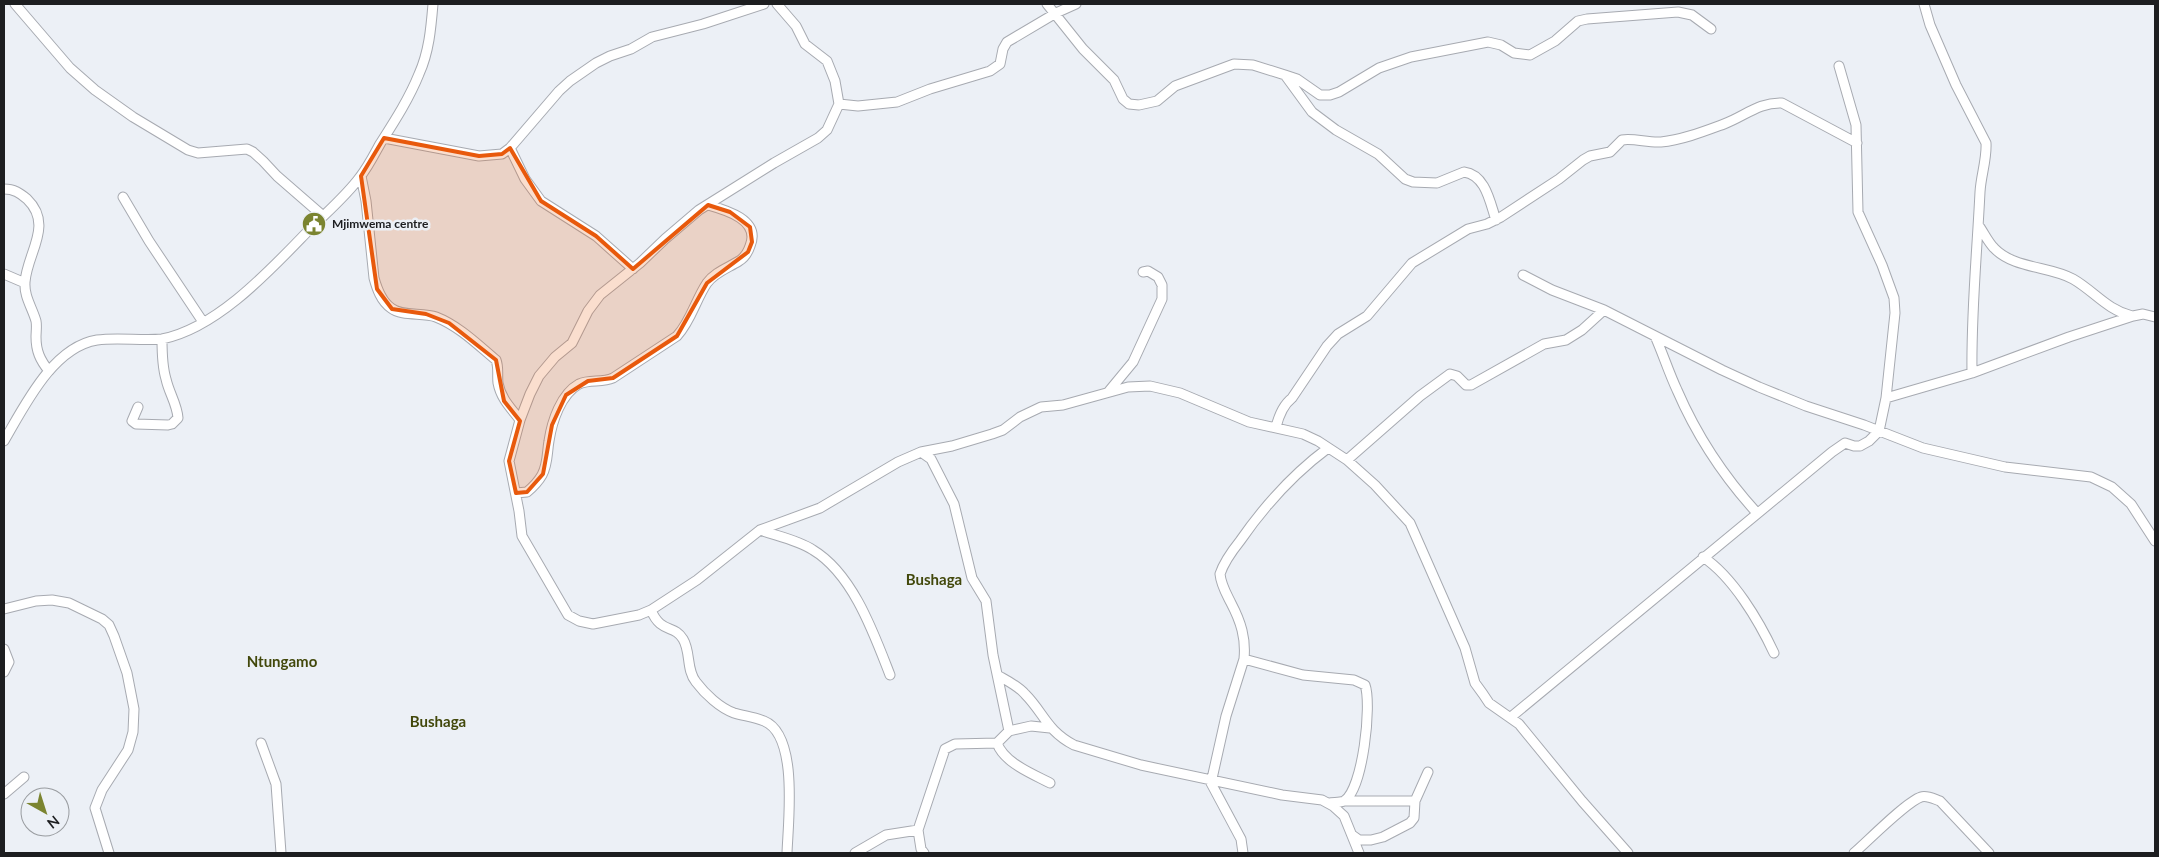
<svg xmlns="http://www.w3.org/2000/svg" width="2159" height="857" font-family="Lato,sans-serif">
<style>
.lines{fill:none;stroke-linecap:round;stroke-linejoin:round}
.minor-casing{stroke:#a7aab1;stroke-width:11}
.minor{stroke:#fff;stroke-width:9}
.marked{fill:#e8590c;fill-opacity:0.2;stroke:#e8590c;stroke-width:4;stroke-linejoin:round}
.labels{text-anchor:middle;stroke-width:5;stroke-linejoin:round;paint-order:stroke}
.poi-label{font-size:12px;font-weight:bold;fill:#1d1e20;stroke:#ecf0f6;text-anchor:start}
.quarter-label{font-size:15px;font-weight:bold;fill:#42480b;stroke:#ecf0f6}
</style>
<rect width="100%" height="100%" fill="#ecf0f6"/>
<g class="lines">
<g class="minor-casing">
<path id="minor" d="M15 4 70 68 95 90 133 117 188 150 198 153 247 149 253 152 263 161 277 176 323 216
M1047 4 1083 49 1114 80 1123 99 1129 104 1139 105 1157 101 1175 86 1234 64 1253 65 1285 75 1312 112 1336 130 1378 154 1405 179 1413 182 1437 183 1464 172C1486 175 1490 203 1496 220
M1924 4 1930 25 1956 85 1986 143C1987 159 1981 175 1980 192 1977 253 1971 313 1972 373
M1285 75 1297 79 1320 95H1330L1339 92 1379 68 1411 57 1488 42 1501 45 1514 53 1530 55 1555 41 1578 21 1587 19 1678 12 1692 15 1711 29
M839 104 858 106 897 102 930 89 990 71 1000 64 1003 49 1007 42 1056 13 1076 4
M384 138 479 156 502 154 510 148 559 91 570 81 596 63 610 56 631 49 652 37 703 24 764 4
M510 148 525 179 541 201 596 236 633 269
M361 176 366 201 374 278C377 289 381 301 391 308 402 317 423 312 436 317 459 326 478 345 496 360 499 368 497 375 498 383 501 399 511 408 520 420L509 461 519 511 522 536 568 615 579 621 593 624 639 615 651 610 697 580 760 530 820 508 898 462 921 452 952 446 992 434 1003 430 1020 417 1041 407 1063 405 1128 387 1150 386 1180 393 1249 422 1303 434 1318 441 1347 460 1375 485 1410 523 1465 648 1475 683 1483 694 1489 703 1519 724 1582 801 1628 853
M4 189C14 189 20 193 27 199 54 225 27 253 25 282 24 297 32 307 36 321 37 326 36 332 36 337 36 351 40 360 49 371
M123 197 149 241 203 322
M1979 226C1984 233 1988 242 1994 248 2014 269 2050 266 2073 279 2094 291 2107 310 2132 316
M4 274 25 283
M1523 275 1552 290 1604 310 1722 370 1759 387 1806 406 1864 425 1923 448 2005 467 2091 477 2112 487 2131 504 2155 541
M1655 336C1663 354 1669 373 1677 390 1696 434 1725 478 1757 513
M1109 391 1133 362 1162 299V285L1158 277 1148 271 1143 272
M1886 398 1972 373 2069 337 2133 316 2143 314 2155 317
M138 407 132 421 136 424 168 425 172 424 178 418C177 404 169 393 166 379 162 366 162 352 162 339
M520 420 530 394 539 376 555 357 572 343 588 311 600 295 640 263 665 239 699 210 774 163 818 138 827 130 839 104 835 81 827 61 805 44 796 26 777 4
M1276 427C1279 415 1283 405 1292 398L1327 346 1338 334 1367 316 1412 263 1468 229 1487 224 1501 217 1559 179 1583 160 1590 156 1610 152 1622 140C1634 138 1648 143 1661 142 1682 140 1705 131 1724 124 1745 116 1759 102 1782 103L1857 143
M4 441C25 405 53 347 97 340 118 337 141 341 162 339 218 328 272 268 310 229 327 212 346 196 360 177 368 167 374 155 380 144 394 122 409 99 419 74 429 52 431 28 433 4
M921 452 931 459 954 504 972 578 986 601 993 655 1009 731
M1347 460 1420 396 1450 374 1457 376 1466 385H1471L1544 344 1566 340 1582 330 1604 310
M516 493 527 492C533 487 538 482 542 475 548 464 547 452 549 441 552 421 561 394 579 384 590 379 602 383 613 378L677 336C691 321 696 299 707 283 715 272 728 268 739 261 744 258 748 252 750 246 761 220 726 210 708 205
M760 530C777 536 798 540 813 550 853 574 874 634 890 675
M1703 557C1733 577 1759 621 1774 653
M4 609 36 601 52 600 69 603 102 619 109 625 114 636 127 673 134 709 133 732 128 750 102 790 95 808 109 853
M651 610C661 634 674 624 683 639 691 652 686 670 696 682 705 694 720 708 734 713 744 716 754 717 764 721 799 735 788 823 787 853
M4 649 9 662 4 672
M1244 659 1303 675 1354 680 1365 685C1372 704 1363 790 1344 801 1340 803 1333 802 1329 803
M999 676C1008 681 1018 686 1025 694 1044 713 1046 730 1074 745L1141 765 1282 795 1322 800 1333 806 1344 816 1359 853
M1511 717 1832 452 1845 443 1854 446H1860L1869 441 1879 431 1886 398 1895 313 1894 298 1882 265 1858 212 1856 125 1839 66
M261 743 276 784 281 853
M997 743C1004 763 1033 774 1050 783
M4 794 24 777
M1345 801H1415
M1352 835 1359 840H1371L1383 837 1410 823 1414 818 1415 801 1428 772
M855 853 886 835 918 830
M924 853 921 849 918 830 945 749 955 744 997 743 1009 731 1031 726 1050 728
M1243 853 1241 839 1211 783 1226 716 1244 659C1246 638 1241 622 1231 603 1226 593 1221 585 1220 574 1224 562 1232 551 1240 541 1265 505 1293 474 1328 448
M1854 853C1868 841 1906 802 1921 797 1927 795 1934 799 1940 801L1989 853"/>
</g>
<use href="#minor" class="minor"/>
</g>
<path class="marked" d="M384 138 479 156 502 154 510 148 541 201 596 236 633 269 708 205 730 212 750 227 752 242 748 252 707 283 677 336 613 378 588 381 566 395 552 425 543 474 527 492 516 493 509 461 520 421 504 401 496 360 449 323 426 314 392 309 377 289 361 176Z"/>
<defs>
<g id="civic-disc" transform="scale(1.25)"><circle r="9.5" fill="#7b8430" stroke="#ecf0f6"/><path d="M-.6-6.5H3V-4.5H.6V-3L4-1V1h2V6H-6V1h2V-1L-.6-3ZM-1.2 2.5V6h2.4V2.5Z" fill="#fff"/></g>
</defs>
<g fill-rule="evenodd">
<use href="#civic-disc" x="314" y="224"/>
</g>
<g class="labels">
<g class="poi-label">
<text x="332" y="228">Mjimwema centre</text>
</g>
<g class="quarter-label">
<text x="934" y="585">Bushaga</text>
<text x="282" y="667">Ntungamo</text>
<text x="438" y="727">Bushaga</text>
</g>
</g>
<rect width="2159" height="857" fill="none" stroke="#1d1e20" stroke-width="10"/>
<g transform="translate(45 812) rotate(141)"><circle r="24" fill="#ecf0f6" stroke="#999ca0"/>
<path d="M0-4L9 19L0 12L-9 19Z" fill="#7b8430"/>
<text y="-8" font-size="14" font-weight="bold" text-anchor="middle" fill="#1d1e20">N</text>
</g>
</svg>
